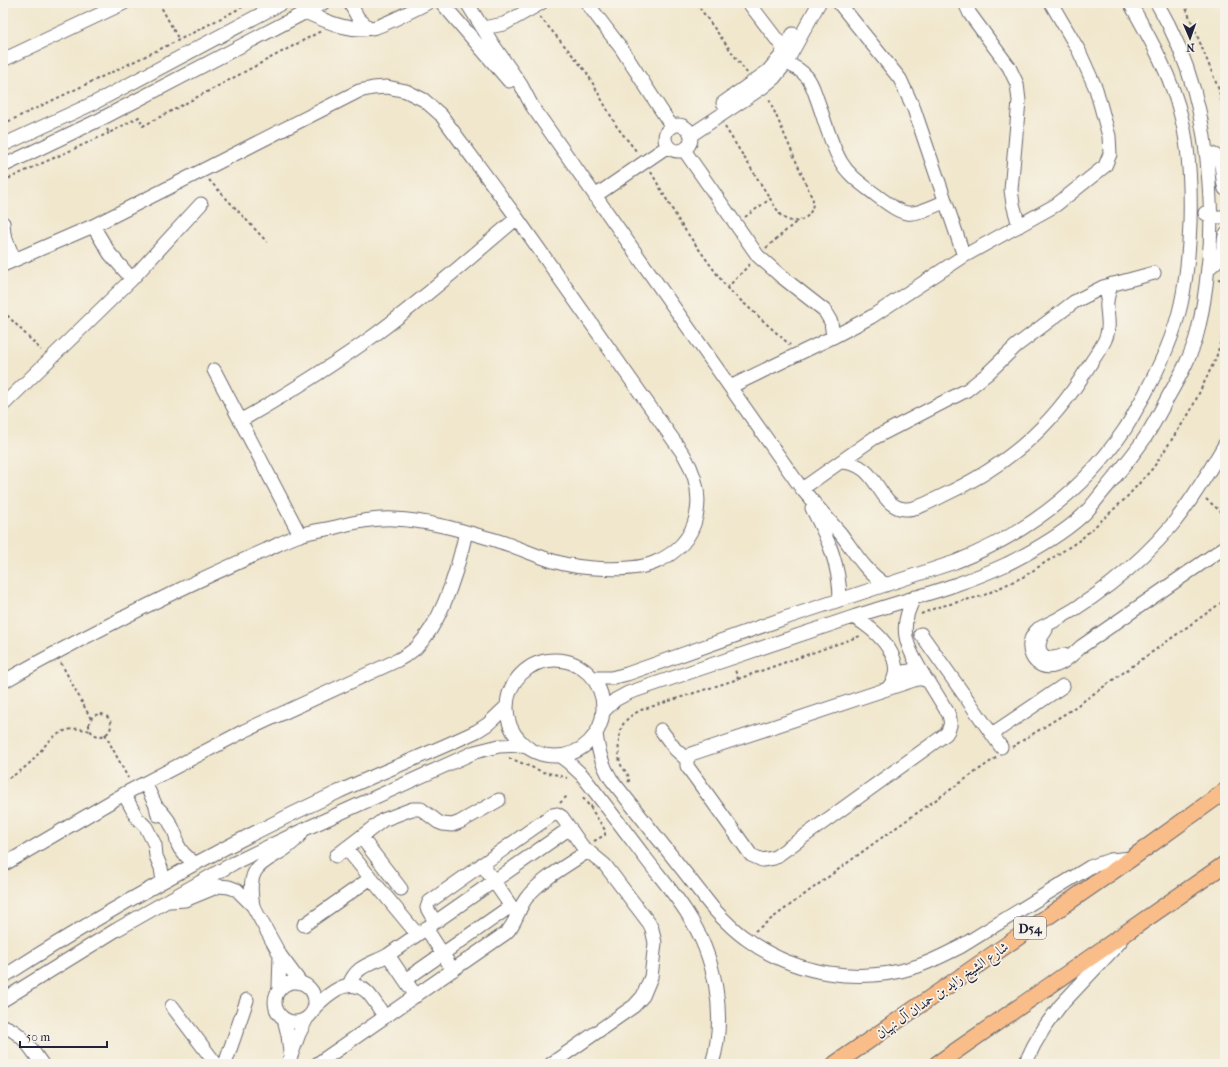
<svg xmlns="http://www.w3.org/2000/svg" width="1228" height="1067" font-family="'IM FELL French Canon',Amiri,serif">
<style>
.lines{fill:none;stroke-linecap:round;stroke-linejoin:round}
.minor-casing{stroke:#6a676e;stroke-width:15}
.major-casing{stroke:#6a676e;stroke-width:18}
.path{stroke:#6a676e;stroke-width:2;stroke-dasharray:3 3;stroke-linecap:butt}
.minor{stroke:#fff;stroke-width:13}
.major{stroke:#f9bd89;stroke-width:16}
.labels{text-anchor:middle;stroke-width:3.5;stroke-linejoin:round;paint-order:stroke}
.shield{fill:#f7f3e8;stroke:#62616f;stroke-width:1}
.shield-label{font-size:13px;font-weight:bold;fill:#22223b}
.street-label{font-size:14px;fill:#22223b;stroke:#f7f3e8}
</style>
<rect width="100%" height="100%" fill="#f7f3e8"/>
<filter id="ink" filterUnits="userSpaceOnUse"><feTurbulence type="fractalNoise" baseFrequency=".025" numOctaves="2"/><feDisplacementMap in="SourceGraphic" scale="8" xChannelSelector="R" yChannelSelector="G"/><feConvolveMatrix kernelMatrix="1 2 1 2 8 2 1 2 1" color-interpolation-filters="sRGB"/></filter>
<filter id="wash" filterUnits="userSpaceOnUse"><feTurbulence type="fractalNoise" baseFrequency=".012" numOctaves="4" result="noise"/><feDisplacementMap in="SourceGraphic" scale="16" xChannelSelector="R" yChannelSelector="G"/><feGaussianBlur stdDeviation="0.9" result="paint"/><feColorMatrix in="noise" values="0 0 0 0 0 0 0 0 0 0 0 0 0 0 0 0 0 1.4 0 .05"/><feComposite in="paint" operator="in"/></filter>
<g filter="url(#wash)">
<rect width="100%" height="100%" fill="#f1e7cd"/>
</g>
<g filter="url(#ink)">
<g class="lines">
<g class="minor-casing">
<path id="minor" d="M350 3 358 18 369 28
M442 3 509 81
M467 3 492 43 521 85 532 106 802 489C815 504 828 519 841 534 855 553 866 572 886 585
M587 3 621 48 672 127
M749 3 784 49
M839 3 900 79 914 109 964 256
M965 3 970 14 1009 67 1017 84 1019 101 1011 190 1013 204 1019 226
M305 12C326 21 352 34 376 27 394 21 410 11 427 3
M483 28 504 24 541 3
M3 60 124 3
M786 63C794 66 801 70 807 77 812 83 814 91 817 99 824 118 831 145 841 162 849 176 863 185 876 195 908 219 908 217 944 202
M723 103 768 71 780 57 793 34
M665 138a13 13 0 1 1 26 0a13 13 0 1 1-26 0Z
M691 135 763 87 774 78 786 63 819 3
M3 145 94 103 282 3
M684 150 758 256 782 277 824 310 831 322 833 337
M1207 153C1226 154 1220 176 1225 189
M3 166 101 119 323 3
M595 196 668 146
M1205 213 1212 217H1225
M3 223 4 234 14 260
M93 226 110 254 132 279
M3 265 93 226 359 91 373 88 387 87 406 91 424 100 441 115 517 218 684 455C708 495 702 542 656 562 632 573 578 569 553 561 534 555 515 546 495 540 464 531 426 520 394 519 374 518 355 522 336 527 324 530 312 531 300 535 288 539 277 545 266 550 237 563 208 576 179 590 120 619 60 649 3 682
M1208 269C1225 255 1222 255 1225 235
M214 370 300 535
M730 387 833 337 871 317 964 256 1056 205 1105 166 1110 154 1109 136 1096 89 1079 51 1051 3
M3 405 132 279 201 204
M240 421C287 394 332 366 376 334 425 298 471 257 517 218
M1225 444C1210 470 1191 502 1172 525 1138 566 1086 607 1038 629 1020 645 1034 674 1057 665 1066 662 1075 652 1082 646L1225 547
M840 462C880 462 876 507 905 509 917 510 931 501 942 496 1005 467 1051 428 1087 369 1093 359 1100 350 1105 340 1110 329 1108 319 1107 308 1106 300 1109 291 1112 284
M802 489 874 438 967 390 987 374 1016 346 1074 302 1103 287 1154 273
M812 508C828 539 840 565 840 600
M915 597C895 631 909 650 927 681
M853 617C877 629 912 664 887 689
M1046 630C1031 648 1042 665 1064 655
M921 634 1001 747
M507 708a48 48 0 1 1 96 0a48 48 0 1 1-96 0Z
M896 673 910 671 919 667
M593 678H611L627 674 788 617 955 562C1024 535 1083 491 1125 429 1132 418 1138 406 1145 394 1160 365 1174 336 1181 304 1187 277 1189 250 1190 223 1191 188 1190 154 1182 120 1172 77 1151 40 1130 3
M917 679H923L929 682 948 713C952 721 951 727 946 734L774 858 762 860 751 855 687 766V760L691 754Z
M604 711 615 700 628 693C703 668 778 642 853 617 904 600 958 587 1007 564 1033 551 1061 535 1082 516 1091 508 1098 497 1106 488 1118 473 1131 458 1142 442 1152 428 1160 412 1168 397 1180 376 1193 353 1198 330 1203 310 1206 288 1208 267 1212 237 1211 213 1209 183 1205 118 1190 60 1157 3
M661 730 675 749 687 760
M596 734C598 751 602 765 611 779L712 907C722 918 732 929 745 938 794 975 860 985 918 966 933 961 946 954 960 947L1090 867 1110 860 1132 858
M992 734 1063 686
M560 756 568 762 582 775C604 803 625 831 647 860 660 877 675 894 687 913 715 956 727 1014 712 1064
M145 783 156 806 158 815
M124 794 137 818 146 827 155 845 156 856 161 868 163 881
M156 806C165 814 172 824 176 836 177 839 176 842 178 845 181 853 189 859 196 864
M361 837 401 889
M346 848 417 934
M336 856 383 820 412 809H421L438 822 443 824 452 825 460 822 499 800
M482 864 515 912
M3 865 124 794 244 731 398 660C404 657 410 653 416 648 443 621 458 568 466 532
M170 901 185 900 219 886 229 887 237 890 253 906 280 955 300 982
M253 906C243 853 276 866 301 834
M435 922 427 908 429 902 552 815 557 814 562 817 582 846 605 865 649 923 652 929 655 943 651 977 643 996 634 1006 551 1064
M304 925 371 878
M426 928 453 970
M388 955 416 996
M3 977C110 908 221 847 336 793 383 771 431 753 477 731L488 724 507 706
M405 980 511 906
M275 1002a20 20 0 1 1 40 0a20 20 0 1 1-40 0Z
M349 985C356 965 372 964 388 955L570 828
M279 988 280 955
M3 1000 116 930 234 863 305 829 475 752 499 746 523 745
M172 1006 216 1064
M314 1008C327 995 348 975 367 992 374 999 379 1009 385 1017
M284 1019 288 1035 290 1052
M3 1026C22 1032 31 1049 42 1064
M225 1064 247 1000
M288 1064 299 1034 307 1018
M317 1064 506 933C517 923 518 907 528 896 540 880 571 863 588 851
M1025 1064 1034 1045 1046 1025 1060 1006 1120 942"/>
</g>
<g class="major-casing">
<path id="major" d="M835 1064 1132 858 1225 791
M937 1064 1225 864"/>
</g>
<path class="path" d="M159 3 179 40
M696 3 747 73
M1184 3 1219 90 1225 119
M366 6 372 3
M540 17 575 58 587 73 617 127 637 152
M3 124 179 40 250 3
M725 127 781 216C796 228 814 218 813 200L768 97
M107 129 109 133 139 117 143 126 321 31
M651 172 680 223 727 288 790 345
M209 180 267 242
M3 181 109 133
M745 217 770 199
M766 248 796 222
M1218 279 1225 280
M727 288 750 264
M3 311 41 350
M1206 499 1225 515
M921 614 938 607 982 596 1023 577 1080 540 1125 499 1153 468 1190 412 1216 358 1225 326
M61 663 91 719
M738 679 860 636
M89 725a11 11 0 1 1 22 0a11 11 0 1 1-22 0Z
M105 734 128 778
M1012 747 1071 710 1225 600
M509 759H512L543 772 558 775 567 778
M3 780C15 776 25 768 34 759 45 746 54 731 73 729 79 728 85 730 91 731
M628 782 629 781C630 774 624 771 621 765 617 757 618 730 624 723 628 717 635 713 641 710L738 679 735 670
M583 798 590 807 592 806
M560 803 568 795
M590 807 605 830V835L594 841
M755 931 877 841 997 757"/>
<use href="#minor" class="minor"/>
<use href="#major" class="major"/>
</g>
</g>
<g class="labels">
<rect class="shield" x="1014" y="917" width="32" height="22" rx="3"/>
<g class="shield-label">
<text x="1030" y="933">D54</text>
</g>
<g class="street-label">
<text transform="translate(942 990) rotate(-35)" y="5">شارع الشيخ زايد بن حمدان آل نهيان</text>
</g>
</g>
<rect width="1228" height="1067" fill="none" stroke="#f7f3e8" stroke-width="16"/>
<g transform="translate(1190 38) rotate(178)" stroke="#f7f3e8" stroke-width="3" paint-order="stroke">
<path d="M0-3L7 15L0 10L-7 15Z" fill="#22223b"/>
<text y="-6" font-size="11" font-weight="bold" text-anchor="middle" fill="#22223b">N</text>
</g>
<path d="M20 1041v6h87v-6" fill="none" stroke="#22223b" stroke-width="2"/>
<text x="26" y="1041" font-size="12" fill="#22223b" stroke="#f7f3e8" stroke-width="3" paint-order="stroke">50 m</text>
</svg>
